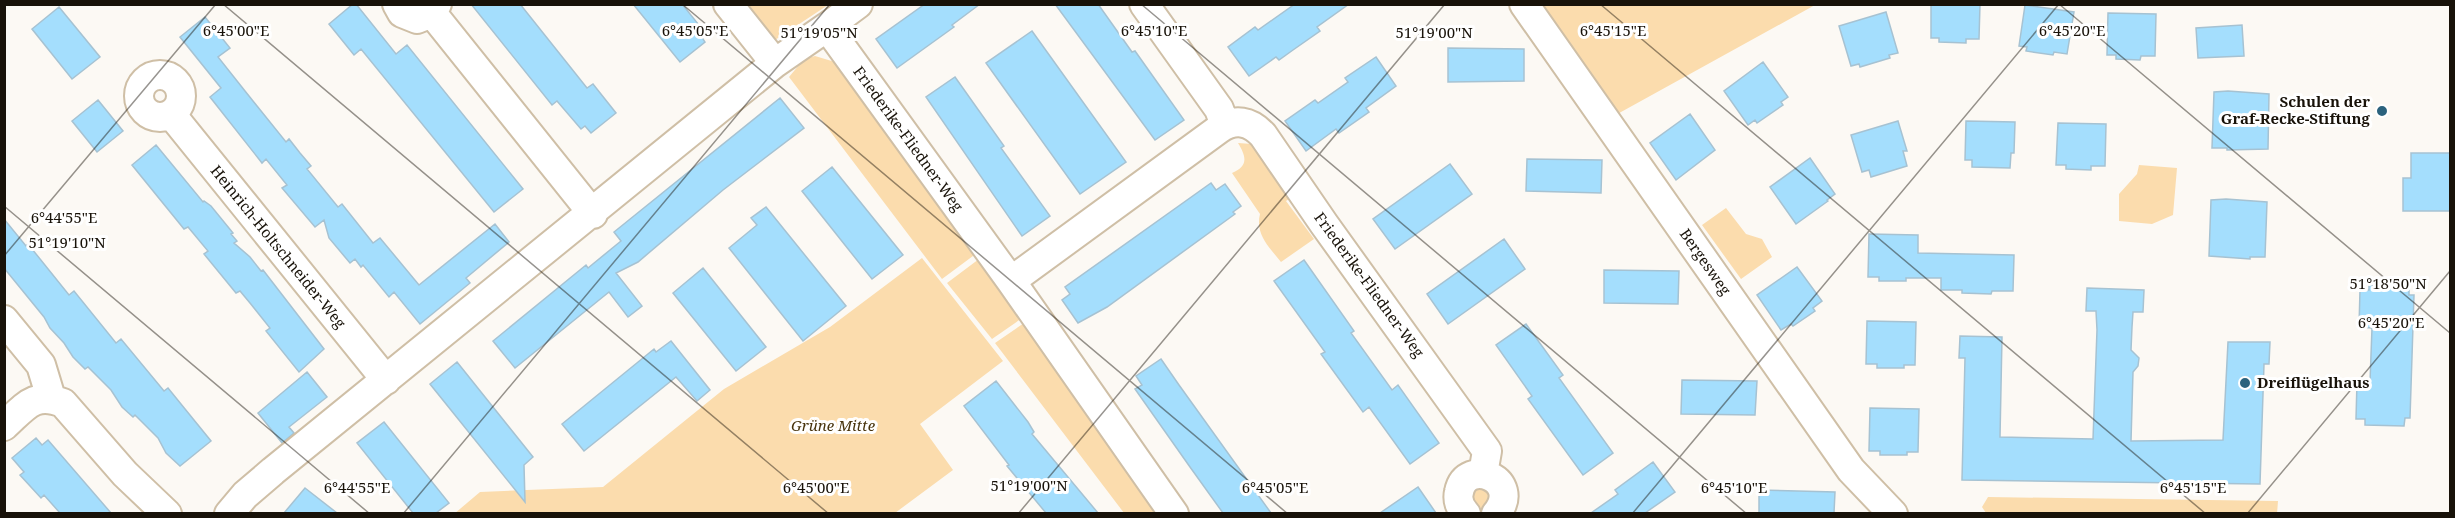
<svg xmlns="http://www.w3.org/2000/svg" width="2455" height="518" font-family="'Noto Serif',serif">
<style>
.green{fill:#fbdcad}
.building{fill:#a4defd;stroke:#a6c2d2;stroke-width:1.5}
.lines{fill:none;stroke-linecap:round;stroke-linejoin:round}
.minor-casing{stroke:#cfbfa6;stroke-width:32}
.minor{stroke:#fff;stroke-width:28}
.ticks{fill:none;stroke:#181209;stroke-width:1.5;stroke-opacity:0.45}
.poi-dot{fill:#2b627d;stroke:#fff;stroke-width:2}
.labels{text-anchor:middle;stroke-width:6;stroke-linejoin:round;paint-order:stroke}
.poi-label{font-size:15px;font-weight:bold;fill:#181209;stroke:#fff;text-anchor:end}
.street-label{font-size:15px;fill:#181209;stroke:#fff}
.park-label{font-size:15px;font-style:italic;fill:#47330c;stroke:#fff}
.ticks-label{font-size:15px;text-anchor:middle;fill:#181209;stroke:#fff;stroke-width:6;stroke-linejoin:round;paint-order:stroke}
</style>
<rect width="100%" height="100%" fill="#fcf9f4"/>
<path class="green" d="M734 5H828L775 40 746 19Z
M1533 5H1815L1612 117Z
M815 56 835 62 977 253 942 279 789 77 804 59Z
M1238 143 1252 144 1292 197 1286 201 1314 239 1281 262C1269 247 1255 234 1260 214L1232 173C1249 166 1246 156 1238 143Z
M2139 165 2177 168 2173 215 2152 224 2119 221V194L2137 174Z
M1726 208 1746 234 1762 239 1772 257 1741 279 1702 225Z
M983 256 1025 316 992 339 947 283Z
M922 258 1003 361 920 424 953 470 895 513 454 514 480 492 603 487 724 389 830 327Z
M1027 321 1157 510 1156 513H1124L995 343Z
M1471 486 1494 490 1487 509H1474Z
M1988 497 2278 501 2277 514 1986 513 1982 507Z"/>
<path class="building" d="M353 4H356L396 54 407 45 523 189 494 212 361 49 354 55 329 24Z
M471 4H520L587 88 593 84 616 113 591 133 585 126 581 129 557 101 552 105Z
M633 4H682L703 30 699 33 705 42 680 62Z
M925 4H980L952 25 954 27 897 68 876 39Z
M1055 4H1098L1132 52 1135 51 1184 120 1155 140Z
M1295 4H1349L1317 27 1320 31 1293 50 1279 60 1276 57 1249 76 1228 47 1255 27 1258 30Z
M1931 4H1980L1979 39H1966V43L1939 42V38H1931Z
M2025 5 2074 12 2067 54 2054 52 2053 55 2026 51 2027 47 2019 46Z
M59 7 100 57 72 79 32 29Z
M1886 12 1898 53 1889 55 1890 58 1860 67 1859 64 1851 66 1839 26Z
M2108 13 2156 14 2155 56H2141L2140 60 2116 59V55H2107Z
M205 17 230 48 218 57 245 91 286 142 289 139 300 153 311 166 307 169 338 207 342 204 373 243 380 238 419 285 495 224 509 242 466 278 470 283 420 324 394 292 389 297 363 265 361 267 355 259 350 263 329 238 324 220 315 227 282 188 287 185 266 159 262 163 210 97 221 88 180 37Z
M2242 25 2244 56 2198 58 2196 28Z
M1032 31 1126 162 1080 194 986 63Z
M1448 48 1524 49V81L1448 82Z
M1376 57 1396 86 1366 108 1369 112 1339 133 1336 129 1306 151 1285 121 1315 100 1318 103 1348 82 1345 78Z
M1763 62 1788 97 1781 102 1783 105 1757 123 1755 120 1748 125 1724 91Z
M955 77 1004 146 1001 148 1050 216 1022 236 926 97Z
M2228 91 2269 94 2268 149 2227 150V148H2212L2214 92Z
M780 98 804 128 723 190 638 262 616 273 642 306 628 317 609 292 515 368 493 341 586 265 588 268 621 241 614 232Z
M98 100 123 131 97 152 72 121Z
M1690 114 1715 150 1676 180 1650 143Z
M1898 121 1907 151H1903L1907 166 1871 177 1869 170 1862 172 1851 135Z
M1966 121 2015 122 2014 153H2011L2010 168 1972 167V160H1965Z
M2058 123 2106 124 2105 166H2091V170L2066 169V165H2056Z
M156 145 203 202 204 201 211 206 233 233 231 234 237 241 234 243 250 257 261 271 263 270 324 349 299 372 266 331 270 328 250 303 240 291 236 293 204 254 208 251 188 227 184 229 132 165Z
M2411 153H2451V211H2403V178H2411Z
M1810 158 1835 194 1827 200 1828 201 1796 224 1770 187Z
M1527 159 1602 160 1601 193 1526 191Z
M1450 164 1472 194 1395 249 1373 219Z
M832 167 903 255 872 279 802 191Z
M1211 183 1216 190 1225 184 1241 206 1233 212 1235 214 1107 307 1078 323 1062 300 1070 294 1065 287Z
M2226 199 2267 202 2265 257H2250V259L2209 256 2211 200Z
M766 207 846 306 803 341 729 248 757 225 751 218Z
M4 219 26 246 28 244 69 295 74 291 116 343 121 339 164 391 168 388 211 441 180 466 166 453 158 438 135 415 133 417 122 407 111 390 88 367 85 369 73 357 64 343 50 328 44 317 4 268Z
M1869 234 1918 235V253L2014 255 2013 291H1992L1991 294 1962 293V290H1941V278H1906V281H1879V277H1868Z
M1504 239 1525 269 1448 324 1427 294Z
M1304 260 1354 331 1351 333 1392 390 1398 385 1439 443 1410 464 1369 407 1363 412 1321 354 1325 352 1274 281Z
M1797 267 1822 301 1813 308 1815 311 1793 326 1791 324 1781 330 1757 295Z
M703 268 766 347 736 371 673 293Z
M1604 270 1679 271 1678 304 1604 303Z
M2369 285 2409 287V295H2414L2410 418H2405L2404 426 2365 425V419H2356L2357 382H2370L2372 328 2359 327 2360 290H2369Z
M2087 288 2144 290 2143 312H2133L2132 327 2131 350 2139 358 2138 366 2133 372 2131 441 2223 440 2228 342H2270L2269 364H2264L2260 484 1962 480 1965 358H1959L1960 336 2002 337 2000 437 2093 439 2097 330 2096 311H2086Z
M1867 321 1916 322 1915 365H1904V368H1877V364H1866Z
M1526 324 1563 375 1559 378 1613 453 1583 475 1528 399 1532 396 1496 345Z
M671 341 710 390 697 401 676 377 584 451 562 424 654 349 656 352Z
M1161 359 1179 385 1271 513H1223L1190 467 1135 389 1142 385 1136 376Z
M457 362 533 457 524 465 525 502 430 384Z
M307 372 327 397 289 427 294 433 282 443 258 413Z
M1682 380 1757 381 1755 415 1681 414Z
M996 381 1028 422 1034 432 1032 434 1098 513H1046L1007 466 1009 465 964 406Z
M1870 408 1919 409 1918 452H1907V455H1880V451H1869Z
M384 422 449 503 436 513H413L357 443Z
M36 438 42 445 48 440 111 513H60L44 495 41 498 20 475 24 472 12 458Z
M1653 462 1675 492 1645 513H1591L1618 494 1615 490Z
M1418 487 1436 513H1380Z
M305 488 337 513H284Z
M1759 490 1835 492 1834 513H1759Z"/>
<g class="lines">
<g class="minor-casing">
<path id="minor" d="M397 4 402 13 417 19 432 13 437 4
M728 4 775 63
M858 4 827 27 1011 281 1174 514
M1144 4 1219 109 1225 125
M1524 4 1851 470 1893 514
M432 13 593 214
M139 96a21 21 0 1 1 42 0a21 21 0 1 1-42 0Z
M171 114 386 380
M1011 281 1219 129C1235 118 1250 121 1263 135L1324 224 1487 451 1483 474
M4 320 41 365 51 398
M4 426C25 407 34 391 63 403L125 474 167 514
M229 514 245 495 273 471 775 63 827 27
M1466 514C1460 508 1457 500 1459 492 1466 456 1524 480 1496 514"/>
</g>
<use href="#minor" class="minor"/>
</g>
<path class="ticks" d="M223 4 829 514M682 4 1288 514M1141 4 1747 514M1600 4 2206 514M2059 4 2450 333M4 206 370 514M4 256 216 4M403 514 830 4M1018 514 1445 4M1632 514 2059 4M2247 514 2450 271"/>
<g class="poi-dot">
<circle cx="2382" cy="111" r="6"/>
<circle cx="2245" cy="383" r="6"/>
</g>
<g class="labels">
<g class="poi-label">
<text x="2370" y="107">Schulen der<tspan x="2370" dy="17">Graf-Recke-Stiftung</tspan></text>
<text x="2257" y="388" text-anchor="start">Dreiflügelhaus</text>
</g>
<g class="street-label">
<text transform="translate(908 139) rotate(54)" y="5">Friederike-Fliedner-Weg</text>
<text transform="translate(278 247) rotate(51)" y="5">Heinrich-Holtschneider-Weg</text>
<text transform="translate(1705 262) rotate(55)" y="5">Bergesweg</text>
<text transform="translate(1369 285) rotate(54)" y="5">Friederike-Fliedner-Weg</text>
</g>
<g class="park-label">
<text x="833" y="431">Grüne Mitte</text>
</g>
</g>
<g class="ticks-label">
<text x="1613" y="36">6°45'15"E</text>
<text x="236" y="36">6°45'00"E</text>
<text x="695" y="36">6°45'05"E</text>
<text x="1154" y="36">6°45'10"E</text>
<text x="2072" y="36">6°45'20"E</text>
<text x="819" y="38">51°19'05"N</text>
<text x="1434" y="38">51°19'00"N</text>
<text x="64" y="223">6°44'55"E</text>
<text x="67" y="248">51°19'10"N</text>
<text x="2388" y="289">51°18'50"N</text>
<text x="2391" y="328">6°45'20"E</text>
<text x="1029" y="491">51°19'00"N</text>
<text x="357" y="493">6°44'55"E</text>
<text x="816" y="493">6°45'00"E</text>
<text x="1275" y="493">6°45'05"E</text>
<text x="1734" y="493">6°45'10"E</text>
<text x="2193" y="493">6°45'15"E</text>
</g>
<rect width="2455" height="518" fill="none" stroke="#181209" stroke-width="12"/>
</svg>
